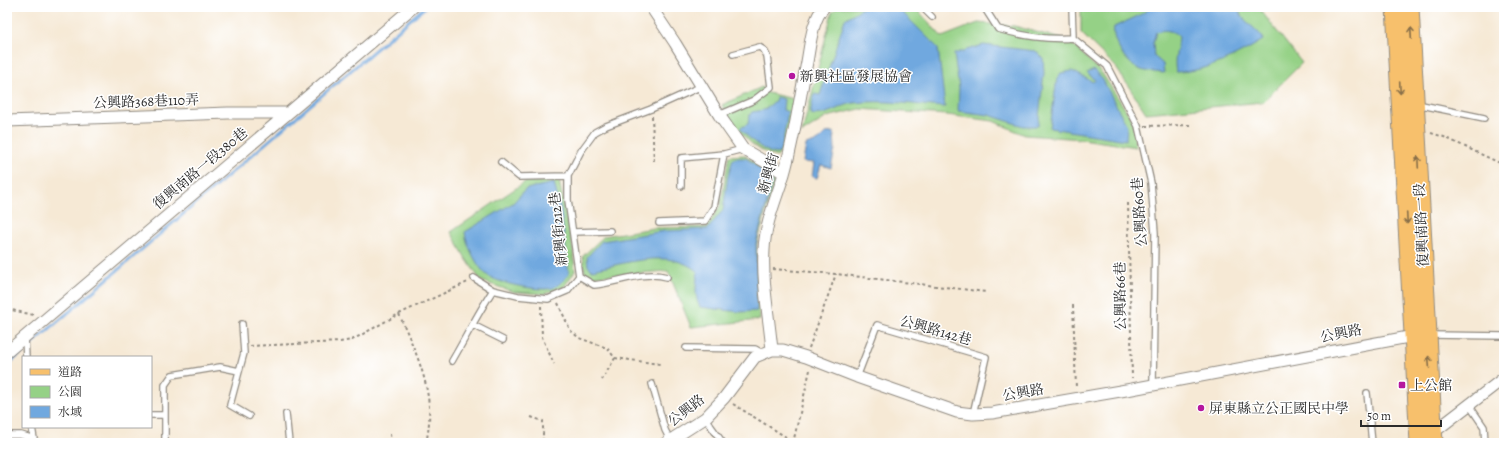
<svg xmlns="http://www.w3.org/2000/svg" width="1511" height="450" font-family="Alegreya,'Noto Serif TC',serif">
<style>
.green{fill:#95d186;stroke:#607e58}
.water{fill:#70a8df;stroke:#4e6a85}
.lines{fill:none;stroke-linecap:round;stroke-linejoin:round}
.stream{stroke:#70a8df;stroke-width:3}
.lane-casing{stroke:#908a80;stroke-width:8}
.street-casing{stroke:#908a80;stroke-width:13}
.primary-casing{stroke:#908a80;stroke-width:19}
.path{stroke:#908a80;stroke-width:2;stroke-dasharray:3 3;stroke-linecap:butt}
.lane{stroke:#fff;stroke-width:5.5}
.street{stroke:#fff;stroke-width:11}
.primary{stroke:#f7c06c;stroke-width:17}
.oneway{stroke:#876e48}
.poi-dot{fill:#b5179e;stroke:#fff;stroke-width:1.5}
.labels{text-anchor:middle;stroke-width:3;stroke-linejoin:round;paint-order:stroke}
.poi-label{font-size:14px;fill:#2b2b2b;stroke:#fff;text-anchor:start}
.street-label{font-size:14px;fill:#2b2b2b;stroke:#fff}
</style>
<rect width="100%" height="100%" fill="#fff"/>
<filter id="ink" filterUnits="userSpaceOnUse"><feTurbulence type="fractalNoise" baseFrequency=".025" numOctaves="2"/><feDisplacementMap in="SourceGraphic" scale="8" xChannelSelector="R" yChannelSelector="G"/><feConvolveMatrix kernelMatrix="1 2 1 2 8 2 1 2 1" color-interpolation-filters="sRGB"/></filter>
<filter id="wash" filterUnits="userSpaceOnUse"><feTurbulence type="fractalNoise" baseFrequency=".012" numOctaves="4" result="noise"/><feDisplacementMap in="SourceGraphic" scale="16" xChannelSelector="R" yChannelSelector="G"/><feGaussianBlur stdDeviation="0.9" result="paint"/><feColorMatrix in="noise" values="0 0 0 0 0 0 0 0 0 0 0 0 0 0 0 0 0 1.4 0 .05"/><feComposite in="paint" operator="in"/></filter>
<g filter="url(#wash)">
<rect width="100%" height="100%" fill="#f6e9d5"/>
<path class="green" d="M838 7H915L942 37 978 23 1014 26 1069 41 1102 73 1133 121 1136 147 1082 139 1025 135 993 121 947 115 860 109 827 117 802 133 832 12Z
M1081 7H1258L1302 63 1263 102 1146 113 1115 66 1081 33Z
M762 87 768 93 794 99 784 149 777 157C750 149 736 129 722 105Z
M744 155 771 172 774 183 757 244 760 320 691 327 668 271 585 277 583 256 604 236 654 228 707 227 720 206 729 156Z
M559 181 573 248 575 271 564 287 544 294 514 292 481 281 465 257 451 232 525 182Z"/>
<path class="water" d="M864 7H897L938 48 945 107C916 105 884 99 854 103 839 105 826 118 810 114L814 94 820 95 845 19Z
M1152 7H1238L1241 16 1262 36 1263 40C1237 56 1207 72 1176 72 1173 58 1178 50 1179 37 1174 30 1164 29 1156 32L1153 43 1154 56 1163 64 1164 73C1157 72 1145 72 1139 69 1126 63 1111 41 1114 27L1138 16Z
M983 45 1036 51 1043 58 1044 73 1038 126H1023L989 115 958 111 959 88 954 54Z
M1094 70 1103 80 1127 126 1126 140 1050 128 1057 78 1061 73 1072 71 1093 82 1095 80 1087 73Z
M776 97 784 99 783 110 788 112 782 146 779 153C769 157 746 136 740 128L748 124 749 116 752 112 764 110 775 101Z
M834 132 835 149 831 168 821 165 817 178 812 177 814 163 803 162 806 145C813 143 822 140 825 133Z
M736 158H746L770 176 772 183 756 243 757 311 740 312 700 307C694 297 696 283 698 272 670 247 624 264 592 270L588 266 587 257 602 241 664 231 708 229 723 210 728 176 733 159Z
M554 183 561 210 569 274C565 279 560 285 553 288 541 292 496 283 487 275 477 267 466 244 465 232L513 203 526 189Z"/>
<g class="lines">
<path class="stream" d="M7 365 425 7"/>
</g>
</g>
<g filter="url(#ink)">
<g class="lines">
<g class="lane-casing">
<path id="lane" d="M922 7 932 17
M984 7 998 29C1024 36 1046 40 1073 38
M1072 7 1073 38
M1073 38 1107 66 1138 126 1151 183 1155 233 1153 385
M1417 104 1484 118
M719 115 754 100 771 87 767 56 764 50 759 47 733 54
M501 162 519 177 568 176
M681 186V158L724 154
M659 223 705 221 714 207 724 154 743 149
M573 232 610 231
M579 276 594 285C617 283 644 270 667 277
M474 278 493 290 518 296 548 299 567 291 579 276 568 200V176L581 151 595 132 606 126 651 109 702 86
M242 324 244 353 230 405 249 416
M473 325 503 340
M1430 335 1504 336
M25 337 26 357
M686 348 755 349 762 353
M452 361C466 337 478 313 493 290
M857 377 877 325 986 357 973 414
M652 384 665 430 670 440
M1367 393 1372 443
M1469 405 1484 427 1485 443
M286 414 289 443
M151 415H165
M705 418 723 443
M32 427 34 439
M7 435H21L34 439 36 443
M165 443V385L172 375 220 367 239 371"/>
</g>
<g class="street-casing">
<path id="street" d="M651 7 675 43 719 115 743 149 784 173
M7 121 228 113H287
M772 350C769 317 762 283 764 250 765 224 776 199 784 174 794 139 799 103 806 67 810 49 811 21 824 7
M7 352 413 7
M1430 435 1504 378
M666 443 705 418 724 398 755 357 772 350H783L806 357 857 377 957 412 973 414 992 413 1132 389 1419 335"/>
</g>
<g class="primary-casing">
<path id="primary" d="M1395 7 1419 443
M1410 7 1434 443"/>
</g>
<path class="path" d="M652 116 654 163
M1145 126 1190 125
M1431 133 1444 137 1504 165
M1128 203 1132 378
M773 269 836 274 986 292
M558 303 570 330 579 338 607 348 615 358 602 380
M1073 305 1076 388
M541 306 542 337 554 364
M7 309 34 315
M399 314C418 357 437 395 426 443
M250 346 340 342 352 340 399 314 468 282
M809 348 836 274
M615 358 660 364
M733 404 786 437
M531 417 543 421V443
M390 434 391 443
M793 443 810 370"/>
<use href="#lane" class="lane"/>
<use href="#street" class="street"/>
<use href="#primary" class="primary"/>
</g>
<defs><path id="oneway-shaft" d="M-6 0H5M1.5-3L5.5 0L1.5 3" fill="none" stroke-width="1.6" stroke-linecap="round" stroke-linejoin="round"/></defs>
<g class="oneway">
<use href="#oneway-shaft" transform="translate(1411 33) rotate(-93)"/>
<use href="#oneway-shaft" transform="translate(1400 88) rotate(87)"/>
<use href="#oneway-shaft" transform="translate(1418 162) rotate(-93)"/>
<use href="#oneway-shaft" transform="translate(1407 218) rotate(87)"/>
<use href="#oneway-shaft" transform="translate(1429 362) rotate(-94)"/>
</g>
</g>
<g class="poi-dot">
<circle cx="792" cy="76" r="4"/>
<rect x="1398" y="381" width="8" height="8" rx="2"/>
<circle cx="1201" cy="408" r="4"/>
</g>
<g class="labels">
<g class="poi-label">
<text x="800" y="81">新興社區發展協會</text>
<text x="1410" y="390">上公館</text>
<text x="1209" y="413">屏東縣立公正國民中學</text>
</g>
<g class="street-label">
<text transform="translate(146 101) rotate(-2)" y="5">公興路368巷110弄</text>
<text transform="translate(200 168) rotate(-40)" y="5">復興南路一段380巷</text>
<text transform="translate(768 173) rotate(-74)" y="5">新興街</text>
<text transform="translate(1139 212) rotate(-94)" y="5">公興路60巷</text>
<text transform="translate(1421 225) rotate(-93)" y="5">復興南路一段</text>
<text transform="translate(558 229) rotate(-96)" y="5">新興街212巷</text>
<text transform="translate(1120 296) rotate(-91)" y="5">公興路66巷</text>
<text transform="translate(936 330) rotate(16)" y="5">公興路142巷</text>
<text transform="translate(1341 333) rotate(-11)" y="5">公興路</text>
<text transform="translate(1023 392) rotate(-10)" y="5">公興路</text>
<text transform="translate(686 410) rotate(-38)" y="5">公興路</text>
</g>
</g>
<rect width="1511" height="450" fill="none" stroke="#fff" stroke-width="24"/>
<rect x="22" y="356" width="130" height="72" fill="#ffffff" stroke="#aaaaaa"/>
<rect x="30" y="369" width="20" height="6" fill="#f7c06c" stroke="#aaaaaa"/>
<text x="58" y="376" font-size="12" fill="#2b2b2b">道路</text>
<rect x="30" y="386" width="20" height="12" fill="#95d186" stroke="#aaaaaa"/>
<text x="58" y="396" font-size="12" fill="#2b2b2b">公園</text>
<rect x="30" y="406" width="20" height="12" fill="#70a8df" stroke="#aaaaaa"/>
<text x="58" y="416" font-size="12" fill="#2b2b2b">水域</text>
<path d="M1361 420v6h80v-6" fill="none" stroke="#2b2b2b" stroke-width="2"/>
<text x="1367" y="420" font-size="12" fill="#2b2b2b" stroke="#ffffff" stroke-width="3" paint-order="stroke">50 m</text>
</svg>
